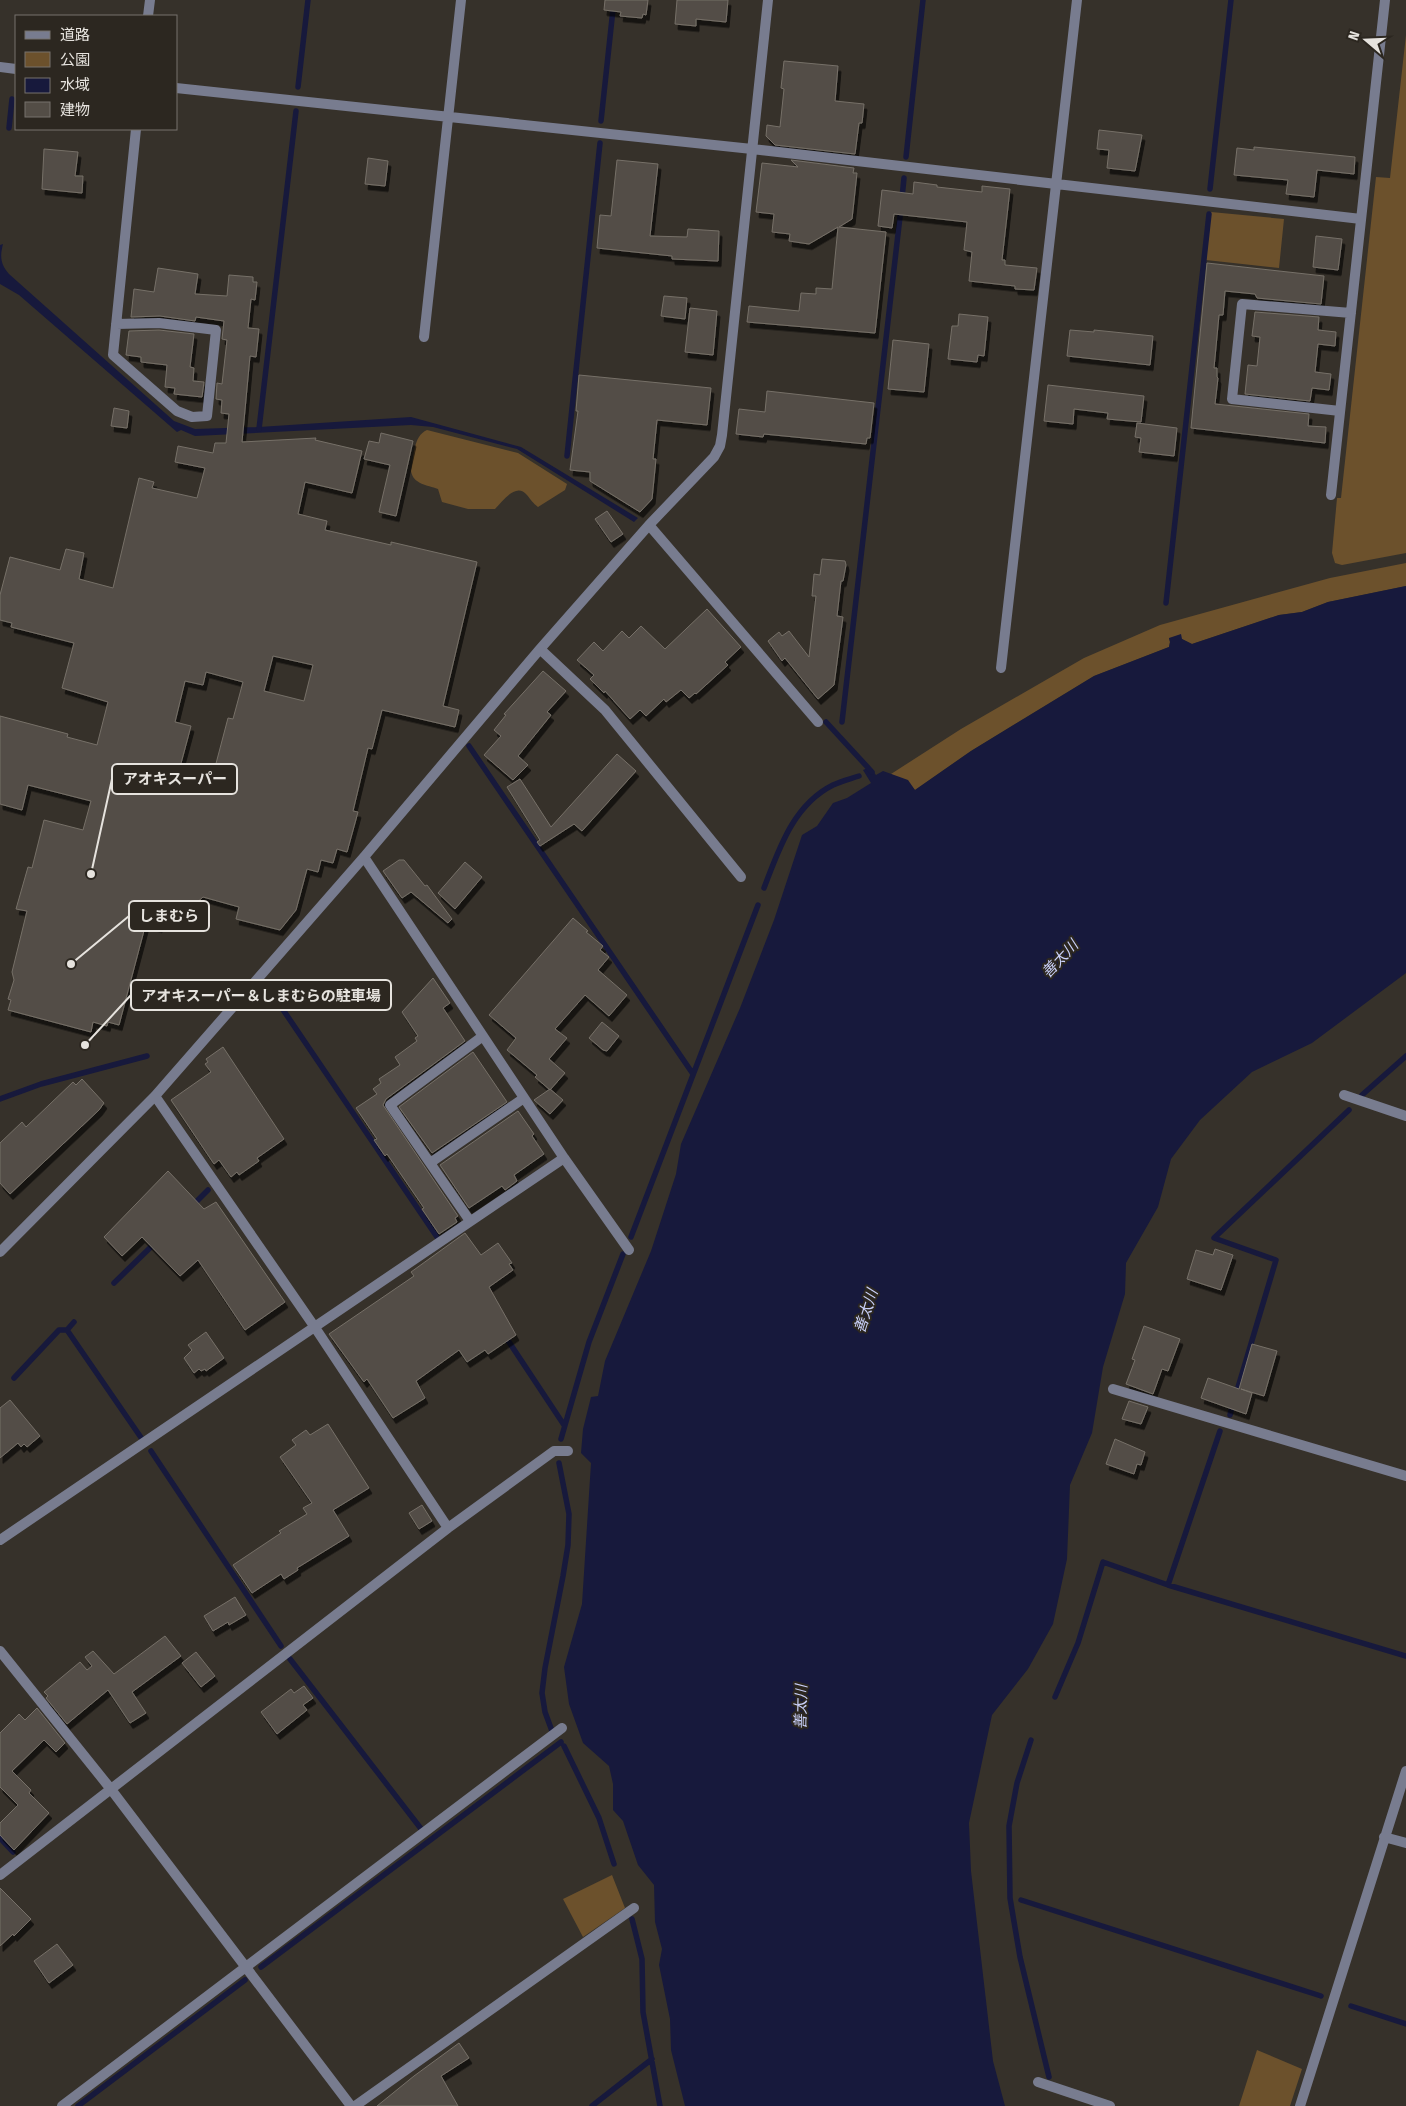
<svg xmlns="http://www.w3.org/2000/svg" width="1406" height="2106" font-family="'Fira Sans Condensed','Noto Sans JP',sans-serif">
<style>
.green{fill:#6c512c}
.water{fill:#17193c}
.lines{fill:none;stroke-linecap:round;stroke-linejoin:round}
.stream{stroke:#17193c;stroke-width:5.5}
.building{fill:#534d46;stroke:#767068;fill-rule:evenodd;filter:url(#shadow)}
.street{stroke:#787c8f;stroke-width:10}
.labels{text-anchor:middle;stroke-width:4;stroke-linejoin:round;paint-order:stroke}
.water-label{font-size:15px;font-style:italic;fill:#cad1fa;stroke:#2c2720}
.leader{fill:none;stroke:#e6e3de;stroke-width:2}
.callout-dot{fill:#e6e3de;stroke:#2c2720;stroke-width:2}
.callout{fill:#2c2720;stroke:#e6e3de;stroke-width:2}
.callout-label{font-size:15px;text-anchor:middle;font-weight:bold;fill:#e6e3de}
</style>
<defs>
<filter id="shadow"><feDropShadow dx="3" dy="5.5" stdDeviation="0" flood-color="#0009"/></filter>
</defs>
<rect width="100%" height="100%" fill="#36312a"/>
<path class="green" d="M1406 35V553L1342 565 1335 563 1332 553 1337 498H1341L1376 177 1390 178Z
M1211 212 1284 219 1279 268 1206 260Z
M427 430 518 453 567 484 565 490 538 507C533 503 531 500 527 495 516 482 503 501 495 509H468L442 502 438 489C427 485 413 484 411 471 414 457 413 436 427 430Z
M1406 563V586L1328 602 1302 612 1279 615 1192 644 1182 639 1169 638 1170 642 1169 647 1094 676 971 751 915 790 891 774 961 729 1084 658 1160 625 1330 578Z
M612 1875 625 1908 583 1937 563 1899Z
M1257 2050 1302 2069 1290 2106H1239Z"/>
<path class="water" d="M3 244C0 256 0 264 9 274L174 421 195 429 259 427 411 417 521 447 638 518 634 522 517 449 433 427 411 425 195 436 181 430 177 432 19 295 0 284V245Z
M1406 586V973L1312 1043 1252 1072 1200 1120 1171 1159 1158 1207 1126 1263 1125 1294 1103 1367 1092 1433 1070 1485 1067 1559 1053 1624 1028 1669 992 1715 969 1823 971 1871 993 2061 1005 2106H685L671 2050 670 2019 659 1965 662 1949 655 1922 654 1885 638 1865 623 1821 613 1810V1784L609 1766 583 1743 569 1704 564 1667 582 1604 591 1463 581 1453 583 1429 591 1397 598 1396 605 1361 651 1251 676 1174 681 1144 740 1008 774 920 802 835 817 826 833 803 847 798 871 783 863 770 870 767 876 775 883 771 908 780 915 790 971 751 1094 676 1169 647 1170 642 1169 638 1181 634 1182 639 1192 644 1279 615 1302 612 1328 602Z"/>
<g class="lines">
<path class="stream" d="M298 87 308 0
M601 121 614 0
M9 128 12 99
M906 157 923 0
M1210 189 1231 0
M902 198 904 178
M259 429 296 111
M567 456 600 143
M1166 603 1209 214
M826 722 872 772
M842 722 901 208
M469 746 693 1074
M764 888C779 849 793 805 833 785 841 781 850 779 859 776
M269 989 437 1237
M1362 1095 1406 1056
M0 1099 41 1084 147 1056
M192 1206 208 1190
M631 1237 758 905
M114 1283 157 1241
M74 1322 67 1330 142 1439
M505 1336 564 1425
M14 1378 59 1330H67
M1236 1394 1276 1260 1214 1238 1349 1110
M1230 1415 1233 1403
M561 1439 589 1342 623 1254
M151 1451 281 1646
M1168 1585 1406 1656
M290 1659 422 1830
M1055 1697 1078 1643 1103 1562 1168 1585 1220 1431
M552 1731 545 1712 542 1693 545 1668 563 1576 568 1545 569 1514 559 1463
M1031 1740 1017 1783 1009 1826 1010 1898 1020 1957 1049 2077
M564 1746 599 1818 614 1864
M0 1838 13 1852
M1021 1900 1321 1996
M632 1919 642 1959 643 2012 660 2106
M261 1967 561 1742
M1351 2006 1406 2024
M78 2106 245 1980
M592 2106 652 2059"/>
</g>
<path class="building" d="M605 0H648L646 15 643 14 642 18 620 16 621 12 604 10Z
M677 0H728L726 22 696 19V26L675 24Z
M784 61 838 66 835 101 864 104 862 123H859L855 154 775 145 766 136 767 125 780 127 784 89 781 88Z
M1099 130 1142 135 1135 171 1107 168 1109 150 1097 149Z
M1254 147 1355 157 1354 174 1317 170 1314 197 1286 194 1288 180 1234 175 1237 148 1254 150Z
M44 149 78 152 75 176H83L82 193 42 189Z
M368 158 388 161 385 186 365 184Z
M617 160 658 164 650 236 687 237 688 229 719 231 718 261 672 259V256L597 248 600 215 611 216Z
M791 160 854 168 853 173H857L852 219 839 227 886 232 875 333 747 322 749 306 799 311 801 293 816 294V288L832 289 838 227 809 244 789 241 790 234 772 232 774 214 756 212 762 163 798 167Z
M914 182 937 185V187L982 192V186L1010 189 1002 260H1005V265L1037 268 1034 290 1015 289V286L969 281 972 252 964 250 967 222 894 214 892 228 878 226 882 190 913 194Z
M1316 236 1342 239 1338 270 1313 267Z
M1207 263 1324 276 1321 304 1257 298 1255 294 1225 291 1223 315H1219L1214 368H1217V377L1218 378 1215 404 1309 414 1308 426 1326 427 1325 443 1191 428Z
M158 268 198 274 195 294 227 296 229 275 253 277V282H257L255 300 251 299 248 328 259 329 256 357 250 356 242 442 316 438 315 440 362 451 352 493 305 482 298 514 327 521 325 530 391 545V542L477 562 443 706 459 710 455 727 382 710 372 749 368 748 353 811 358 812 347 852 337 849 333 863 321 860 318 872 307 869 296 910 280 930 236 919 239 907 203 897 194 905 188 925 161 918 159 927 146 923 119 1025 108 1022 107 1026 93 1022 91 1032 8 1010 11 1000 8 999 14 980 12 972 27 911 16 909 28 867 32 868 44 820 83 830 91 801 28 785 22 810 0 804V716L68 734 67 737 97 745 108 702 62 688 74 643 11 627 12 623 0 620V595L10 557 60 570 66 549 84 553 79 579 113 588 139 478 154 482 152 488 197 498 205 468 175 462 178 446 213 453 215 443H226L229 414 221 413 222 400 216 399 217 383 222 384 227 340 222 339 224 321 196 317 195 321 160 316 131 317 134 289 154 292ZM273 656 313 665 304 701 264 691ZM206 672 243 682 233 719 228 718 213 775 180 767 191 726 175 722 185 681 203 685Z
M664 296 687 298 685 319 661 316Z
M690 308 717 311 713 355 685 352Z
M1255 312 1319 317 1318 330 1336 332 1335 346 1318 344 1315 372 1331 374 1329 390 1312 388 1310 401 1245 394 1248 365 1257 366 1260 337 1252 336Z
M959 314 988 317 984 356 978 355 977 362 948 359 952 326H958Z
M159 330 194 334 190 367 194 368 193 381 204 382 202 397 174 394 175 388 165 387 167 365 141 362V357L126 355 129 331Z
M1070 330 1094 332V330L1153 336 1150 365 1067 356Z
M893 340 929 344 924 392 888 389Z
M579 375 711 388 707 425 657 420 653 459H656L652 499 640 512 590 481V472L570 470 578 411H576Z
M1048 385 1144 396 1141 422 1107 419 1108 413 1074 409 1073 424 1044 421Z
M767 391 874 403 870 438H867L866 444 764 434 763 437 736 434 739 409 765 412Z
M114 408 129 411 127 428 111 426Z
M1137 423 1177 428 1174 456 1139 452 1141 438 1135 437Z
M381 433 413 441 396 516 379 512 390 465 364 459 369 441 379 443Z
M607 511 623 534 611 542 595 519Z
M822 559 845 561 846 565 843 581H841L837 616 843 617 834 685 818 699 785 658 782 661 768 641 779 632 782 636 789 631 809 657 816 596H812L814 574 820 575Z
M707 609 741 647 725 662 728 665 696 694 695 693 689 698 681 690 666 702 664 699 646 716 640 710 630 719 605 691 604 693 590 679 594 675 577 660 594 642 603 651 622 631 629 638 641 626 665 649Z
M543 671 566 691 547 712 551 715 518 756 528 765 513 780 484 755 501 736 494 730 506 715 504 714Z
M617 754 636 771 582 831 574 824 540 846 537 842 540 840 507 787 520 779 551 827Z
M399 860H404L425 886 427 885 452 919 448 923 411 892 402 898 383 871Z
M465 862 482 877 455 909 438 893Z
M573 918 588 931 586 932 603 946 600 950 609 957 598 970 627 995 609 1016 585 995 555 1029 567 1038 549 1059 565 1073 550 1090 535 1077 537 1075 507 1050 516 1038 489 1015Z
M433 978 450 1003 443 1008 465 1041 386 1099 383 1105 458 1216 455 1218 457 1222 439 1234 422 1209 424 1208 387 1154 385 1156 374 1140 377 1139 356 1108 377 1094 373 1089 381 1083 379 1079 400 1065 395 1057 417 1041 415 1038 418 1036 402 1012Z
M602 1022 619 1036 607 1051 603 1050 589 1038Z
M223 1047 284 1139 257 1158 259 1161 239 1175 237 1172 231 1177 219 1160 214 1164 171 1100 211 1072 205 1064 208 1062 206 1059Z
M473 1052 507 1102 432 1153 399 1107Z
M82 1079 104 1103 99 1110 10 1194 0 1183V1143L22 1122 26 1127 73 1082 76 1085Z
M550 1089 563 1100 550 1114 534 1100Z
M518 1111 534 1134 532 1136 544 1154 514 1175 517 1181 505 1190 502 1186 469 1208 440 1165Z
M168 1171 204 1209 216 1202 285 1302 245 1330 198 1260 180 1276 142 1237 122 1256 104 1237Z
M465 1233 481 1255 498 1243 512 1263 509 1264 513 1270 489 1287 516 1335 488 1354 485 1350 467 1362 459 1350 416 1381 425 1398 393 1418 367 1379 364 1382 329 1334 414 1276 411 1272Z
M1215 1249 1233 1255 1221 1290 1187 1279 1196 1250 1213 1255Z
M1144 1326 1180 1339 1168 1371 1162 1369 1153 1394 1126 1384 1135 1360 1132 1359Z
M206 1332 224 1358 206 1371 205 1369 201 1371 199 1369 194 1373 184 1358 192 1350 188 1345Z
M1252 1344 1277 1351 1264 1396 1241 1389 1252 1393 1246 1414 1201 1398 1208 1378 1239 1389Z
M10 1400 40 1436 27 1447 24 1444 21 1447 18 1443 0 1458V1408Z
M1129 1401 1148 1407 1141 1424 1122 1419Z
M328 1424 369 1488 333 1510 349 1536 297 1568 298 1570 284 1579 281 1574 252 1593 233 1565 281 1533 279 1531 307 1514 303 1508 312 1503 280 1457 296 1445 292 1440 306 1430 310 1435Z
M1115 1439 1145 1452 1141 1465 1137 1464 1134 1474 1106 1464Z
M422 1505 432 1521 419 1529 409 1513Z
M235 1597 246 1615 229 1625 228 1622 213 1631 204 1616Z
M165 1636 181 1656 132 1692 146 1713 130 1723 108 1690 67 1724 46 1698 48 1696 44 1692 80 1662 87 1670 92 1666 85 1657 93 1651 114 1674Z
M196 1652 215 1676 201 1687 182 1663Z
M304 1686 313 1698 303 1705 307 1710 277 1734 261 1712 291 1689 294 1693Z
M37 1708 65 1743 56 1752 44 1740 12 1771 31 1790 29 1793 49 1813 14 1850 0 1835V1823L18 1805 0 1787V1733L19 1714 25 1720Z
M0 1888 31 1919 14 1936 13 1934 0 1946Z
M57 1944 73 1965 49 1983 34 1961Z
M459 2043 469 2058 441 2076 458 2106H377L414 2076Z"/>
<g class="lines">
<path class="street" d="M148 16 150 0
M0 67 16 69
M176 88 752 149 1361 219
M116 324 159 323 216 330 207 416 192 417 177 411 113 355 136 129
M424 337 461 0
M1340 411 1232 399 1242 304 1351 313
M1331 495 1385 0
M649 525 818 722
M540 649 605 710 741 877
M1001 668 1077 0
M364 857 564 1158 629 1250
M1344 1095 1406 1116
M155 1096 314 1326 448 1528
M430 1163 524 1098
M470 1221 390 1105 483 1036
M0 1252 155 1096 364 857 540 649 649 525 714 457 720 446 722 435 768 0
M1113 1389 1406 1476
M0 1540 564 1158
M0 1651 110 1788 351 2106
M1384 1837 1406 1843
M0 1875 448 1528 554 1451H568
M1038 2082 1110 2106
M62 2106 562 1728
M355 2106 634 1908
M1300 2106 1406 1771"/>
</g>
<g class="labels">
<g class="water-label">
<text transform="translate(1060 959) rotate(-47)" y="5">善太川</text>
<text transform="translate(866 1311) rotate(-72)" y="5">善太川</text>
<text transform="translate(801 1707) rotate(-89)" y="5">善太川</text>
</g>
</g>
<path class="leader" d="M91 874L112 779M71 964L129 916M85 1045L131 995"/>
<g class="callout-dot">
<circle cx="91" cy="874" r="5"/>
<circle cx="71" cy="964" r="5"/>
<circle cx="85" cy="1045" r="5"/>
</g>
<g class="callout">
<rect x="112" y="764" width="125" height="30" rx="5"/>
<rect x="129" y="901" width="80" height="30" rx="5"/>
<rect x="131" y="980" width="260" height="30" rx="5"/>
</g>
<g class="callout-label">
<text x="175" y="784">アオキスーパー</text>
<text x="169" y="921">しまむら</text>
<text x="261" y="1001">アオキスーパー＆しまむらの駐車場</text>
</g>
<rect x="15" y="15" width="162" height="115" fill="#2c2720" stroke="#76726c"/>
<rect x="25" y="31" width="25" height="8" fill="#787c8f" stroke="#76726c"/>
<text x="60" y="40" font-size="15" fill="#e6e3de">道路</text>
<rect x="25" y="52" width="25" height="15" fill="#6c512c" stroke="#76726c"/>
<text x="60" y="65" font-size="15" fill="#e6e3de">公園</text>
<rect x="25" y="78" width="25" height="15" fill="#17193c" stroke="#76726c"/>
<text x="60" y="90" font-size="15" fill="#e6e3de">水域</text>
<rect x="25" y="102" width="25" height="15" fill="#534d46" stroke="#76726c"/>
<text x="60" y="115" font-size="15" fill="#e6e3de">建物</text>
<g transform="translate(1366 40) rotate(289)" stroke="#2c2720" stroke-width="4" paint-order="stroke">
<path d="M0-4L9 19L0 12L-9 19Z" fill="#e6e3de"/>
<text y="-8" font-size="14" font-weight="bold" text-anchor="middle" fill="#e6e3de">N</text>
</g>
</svg>
